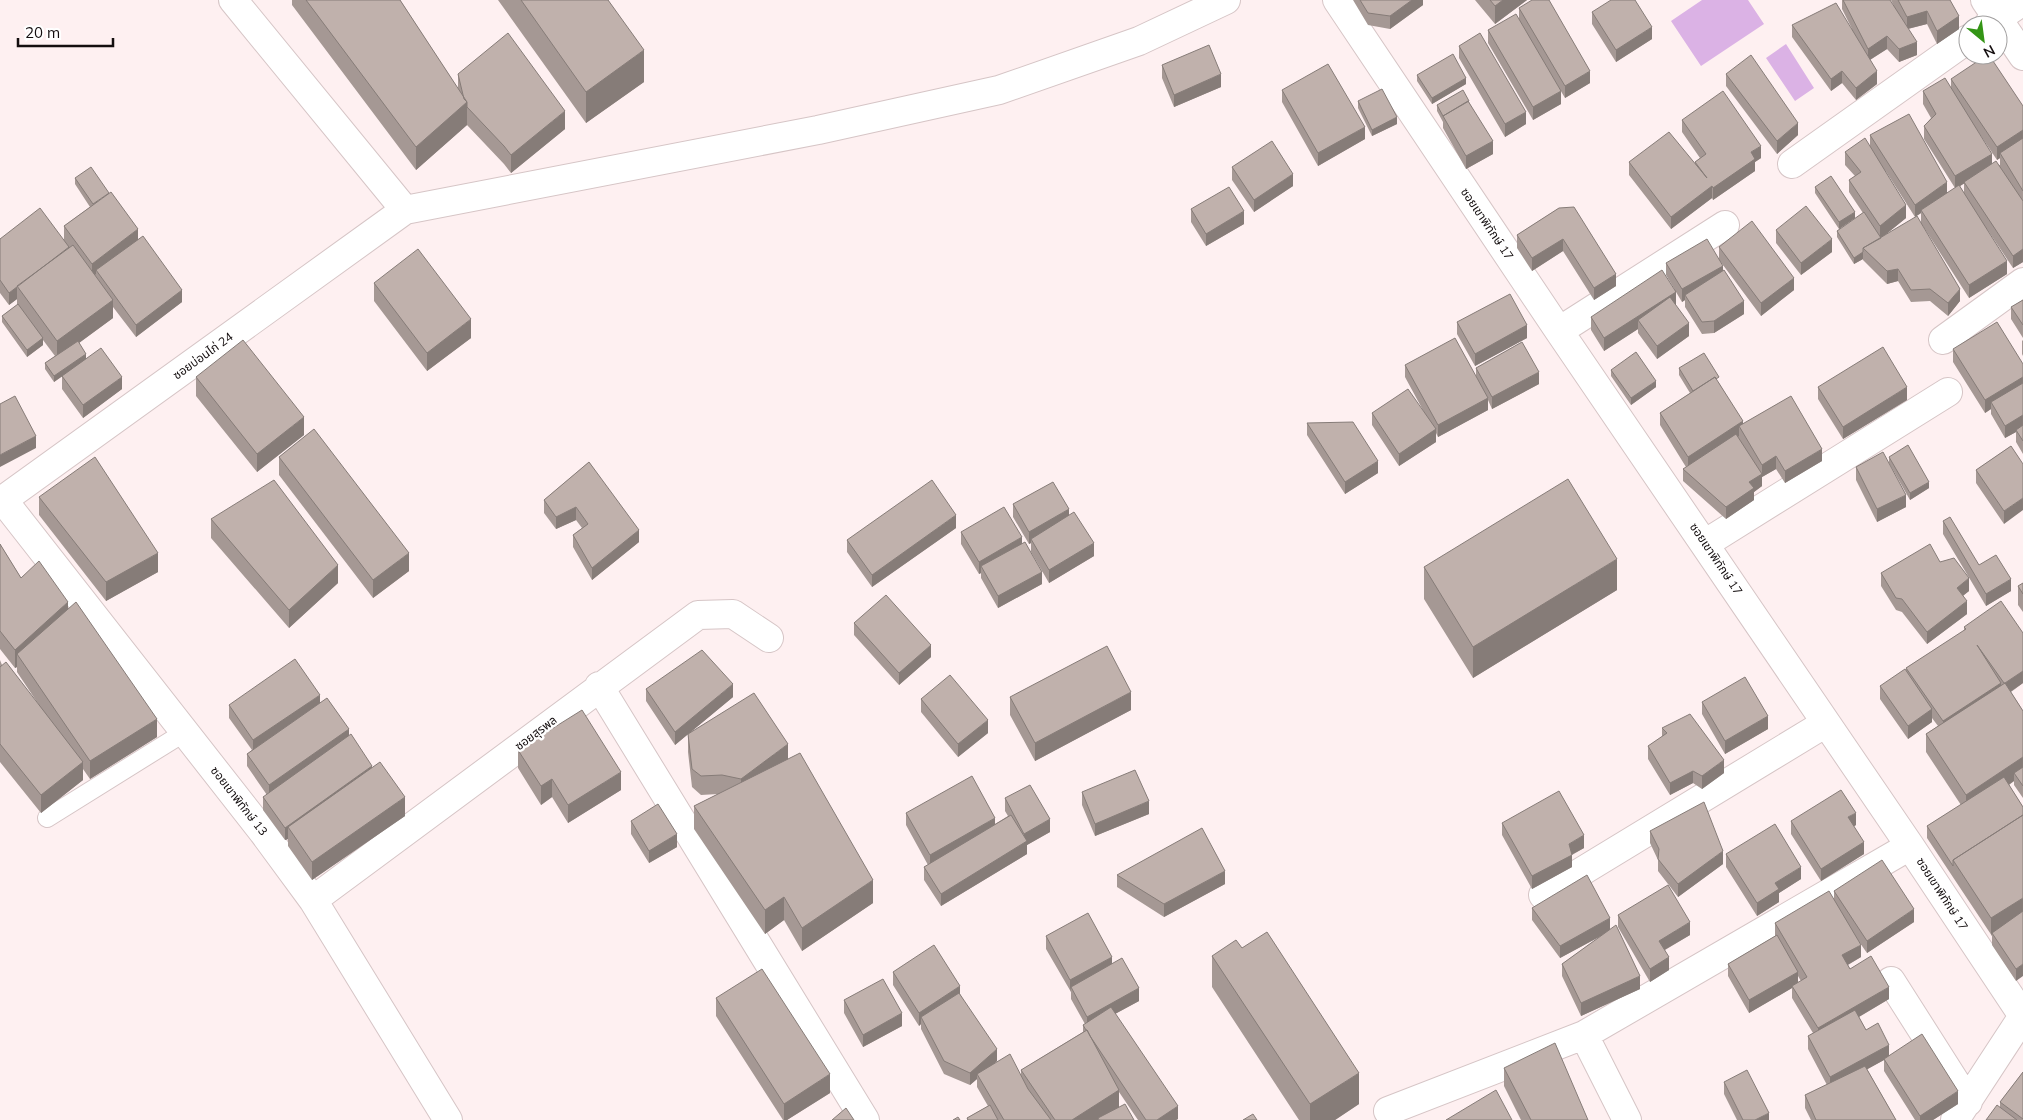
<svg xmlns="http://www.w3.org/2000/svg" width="2023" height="1120" font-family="Mulish,'Noto Sans Thai',sans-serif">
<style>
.water{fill:#dbb2e5}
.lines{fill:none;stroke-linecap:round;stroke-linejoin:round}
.lane-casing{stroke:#d6c5c6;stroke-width:20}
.street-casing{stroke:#d6c5c6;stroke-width:30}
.lane{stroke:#fff;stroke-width:18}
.street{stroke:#fff;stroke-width:28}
.wall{fill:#a59894;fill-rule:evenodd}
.shaded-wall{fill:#867c78}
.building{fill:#c0b1ac;stroke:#867c78}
.labels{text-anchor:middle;stroke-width:5;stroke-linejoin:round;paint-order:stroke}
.street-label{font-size:12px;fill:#140e0f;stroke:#fff}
</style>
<rect width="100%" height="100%" fill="#fef0f1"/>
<path class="water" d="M1702 0H1748L1764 24 1701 66 1671 21Z
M1786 44 1814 88 1795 101 1766 58Z"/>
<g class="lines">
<g class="lane-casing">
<path id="lane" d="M47 818 185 732"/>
</g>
<g class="street-casing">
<path id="street" d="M233 0 405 210
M1337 0 1559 331 1910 846 2023 1016 1955 1120
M1985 0 2023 56
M1988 25 2023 1
M1792 164 1968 39
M1559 331 1725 225
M1943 340 2023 282
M3 500 263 832 313 900 448 1120
M0 502 405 210 818 130 999 90 1139 41 1226 0
M1706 543 1948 392
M599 686 865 1120
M1543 895 1826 723
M313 900 698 615 733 614 769 638
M1891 981 1968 1102
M1584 1035 1627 1120
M1388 1111 1584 1035 1910 846"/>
</g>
<use href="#lane" class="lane"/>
<use href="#street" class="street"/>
</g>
<path class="wall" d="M292 0H400L458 89V74L565 129 511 173 504 164 467 125 416 170 292 5Z
M498 0H608L644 82 586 123Z
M1353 0H1423V5L1390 29 1368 25Z
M1475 0H1527L1495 24Z
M1842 0 1894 6 1891 0H1950L1959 29 1937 44 1927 24 1908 29 1917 55 1899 62 1887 49 1870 60 1877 84 1856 100 1842 83 1831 91 1792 37V25L1852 29 1842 9Z
M1519 8 1590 83 1565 98 1541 58 1561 104 1533 120 1488 43V30L1519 19Z
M1592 12 1652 39 1616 62 1592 24Z
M1459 46 1526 124 1505 137 1459 58Z
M1162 65 1221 87 1174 107 1162 78Z
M1726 74 1798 135 1777 154 1726 86Z
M1417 75 1466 84 1432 104 1417 81Z
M1951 79 2023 106V262L2013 268 1987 229 2007 274 1969 298 1921 223 1960 301 1948 316 1930 301 1911 302 1898 281 1887 284 1863 260V259L1854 264 1837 237V231L1863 213 1849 192V180L1855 176 1845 165V152L1870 146V135L1947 193 1955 188 1924 139V126L1931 118 1923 104V91L1951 87ZM1975 127 1997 160 2000 158V165L1992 164ZM1885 170 1915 217 1921 213V222L1884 236 1906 218ZM1964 183V193L1960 186Z
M1282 90 1365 139 1318 166 1282 102Z
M1358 101 1397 124 1372 136 1358 108Z
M1469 102 1493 154 1466 169 1443 128V122L1437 111V105Z
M1682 120 1761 158 1755 162V171L1713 200 1712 198 1671 229 1629 175V162L1695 164V162L1700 158 1682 132Z
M1232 167 1293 186 1254 212 1232 180Z
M75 178 138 239 182 302 136 337 113 307V318L79 343 86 359 122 389 83 418 62 389V376L54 382 45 369V363L55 356 43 340V345L27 357 2 322V316L17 305V299L9 305 0 293V239H64V226L90 207 75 184Z
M1815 187 1855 218 1839 229 1815 193Z
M1559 208 1616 286 1594 300 1563 251 1532 271 1517 248V235Z
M1191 209 1244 224 1206 246 1191 222Z
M1776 230 1832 252 1801 275 1776 243Z
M1719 247 1794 290 1761 316 1720 261 1723 270 1744 314 1714 333 1702 334 1685 307V300L1682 302 1676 292 1675 304 1689 336 1657 359 1638 333V329L1604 351 1591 330V317L1675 290 1666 275V263L1719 259Z
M374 283 471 338 427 371 374 301Z
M2023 300V338L2011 319V307Z
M1457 322 1527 338 1475 366 1457 334Z
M2023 340V356L2022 354V341Z
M1953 349 2023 364V454L2016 442V432L2005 438 1991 414V409L1985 413 1953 362Z
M1405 365 1476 377V368L1539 384 1492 409 1488 400V410L1438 437 1436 433V442L1399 466 1372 425V413L1425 414 1405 377Z
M1679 368 1719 383 1743 424 1822 461 1785 483 1776 469 1762 477V486L1754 492V500L1726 519 1683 481V469L1686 467 1660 425V413L1690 393 1679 375Z
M1611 370 1656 387 1631 405 1611 376Z
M196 377 304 435 257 472 196 396Z
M1818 387 1907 400 1843 439 1818 399Z
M1307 423 1378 473 1345 494 1307 435Z
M2011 446 2004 524 1976 483V470Z
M279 457 409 571 373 598 279 475Z
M1889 457 1929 488 1910 500 1889 463Z
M589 462 639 542 592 580 573 547V535L582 528 576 520 556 529 544 513V500Z
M1856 467 1906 507 1877 522 1856 480Z
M39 497 158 572 106 601 39 515Z
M1013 504 1069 515 1094 556 1049 583 1031 552V543L1029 544 1013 517Z
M211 519 338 583 289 628 211 538Z
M1943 521 1979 565 2011 591 1986 606 1943 534Z
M956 528 872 587 847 552V540Z
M961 532 1022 543 1042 584 998 608 981 578V573L979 574 961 544Z
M0 544 21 578 68 609 157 737 90 779 83 769V780L41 813 0 762V660L2 665 39 705 17 672V667L15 668 0 649Z
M1940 562 1969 591 1963 596 1967 614 1927 644 1902 612 1896 610 1881 586V573Z
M1424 567 1617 590 1473 678 1424 599Z
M2023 583V612L2018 605V586Z
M854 623 931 657 899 685 854 635Z
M1964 627 2023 633V683L2011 692 2023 711V798L2014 785V781L2009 785 2023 807 2016 981 1992 945V936L1927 838V826L1961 805 1926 752V734L1938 726 1932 718V722L1908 739 1880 699V686L1906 672V668L1964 631Z
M646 689 733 697 692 731 788 759 873 903 802 951 784 920 765 934 694 829V806L718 794 701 795 692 787 688 752V734L675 745 646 701Z
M1010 697 1131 710 1035 761 1010 715Z
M921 699 988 733 958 757 921 712Z
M1702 702 1768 729 1725 754 1702 714Z
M320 703 349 736 372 768 405 816 312 880 288 846V839L285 840 263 810V797L267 795 247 766V754L252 750 229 718V705Z
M1662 728 1724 773 1702 789 1693 783 1670 795 1648 759V746L1662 737Z
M518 750 621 790 568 823 552 797 541 805 518 768Z
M1082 792 1149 814 1095 836 1082 805Z
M1005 798 1050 832 1027 845V854L941 906 924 880V867L928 865 906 825V813L995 824 1008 816 1005 811Z
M631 821 677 847 649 863 631 834Z
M1791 821 1856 825 1854 826 1864 854 1821 881 1791 834Z
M1502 823 1584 848 1572 855V867L1532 889 1502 835Z
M1650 831 1723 864 1678 897 1658 871V860L1650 843Z
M1726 854 1801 879 1779 893V902L1757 916 1726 867Z
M1117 875 1225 884 1164 917 1117 887Z
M1834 891 1914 922 1867 953 1855 936 1861 957 1848 965 1850 969 1889 999 1859 1017 1866 1030 1889 1055 1958 1104 1933 1120H1915L1884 1071V1060L1867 1069 1896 1120H1811L1805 1108V1095L1827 1085 1808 1049V1036L1813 1033 1792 998V988L1749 1013 1728 976V964L1775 936V923L1834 900ZM1798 976 1801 981 1798 982Z
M1532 908 1610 929 1640 989 1581 1016 1562 976V964L1601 936 1560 958 1532 920Z
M1618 915 1690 935 1665 950 1669 970 1650 982 1618 927Z
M1046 936 1112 964 1139 1001 1115 1014 1178 1119 1176 1120H1138L1119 1092V1107L1134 1120H967V1118L988 1106 977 1087V1079L970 1085 944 1074 921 1029V1024L919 1026 893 985V972L960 994 997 1061 995 1063 1021 1075V1070L1083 1032V1025L1085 1024 1071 999V992L1046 949Z
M1242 948 1359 1104 1335 1120H1299L1212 987V956Z
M716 998 830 1093 787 1120H783L716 1016Z
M844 1000 902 1026 863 1047 844 1013Z
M1504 1068 1588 1120H1521L1504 1086Z
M2023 1072V1120H1986L2000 1107V1102Z
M1724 1082 1769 1120H1737L1724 1094Z"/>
<path class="shaded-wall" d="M1412 0H1423V5L1390 29V16Z
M1503 0H1527L1495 24V6Z
M1927 11V24L1907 29V17Z
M1959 16V29L1937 44V31Z
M1652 27V39L1616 62V50Z
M1887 36V49L1868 61V49Z
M1917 42V55L1899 62V49Z
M644 50V82L586 123V92Z
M1590 71V83L1565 98V86Z
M1842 71V83L1831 91V79Z
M1877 71V84L1856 100V88Z
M1221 74V87L1174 107V95Z
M1466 78V84L1432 104V98Z
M1561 91V104L1533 120V107Z
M467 102V125L416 170V147Z
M565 111V129L511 173V155Z
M1526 112V124L1505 137V124Z
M1397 117V124L1372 136V130Z
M1798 123V135L1777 154V141Z
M1365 127V139L1318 166V153Z
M2023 130V143L2000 153V158L1997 160V147Z
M1493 141V154L1466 169V156Z
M1761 146V158L1755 162V171L1713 200V188L1751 152Z
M1992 154V167L1955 189V176Z
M1293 174V186L1254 212V200Z
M1947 182V195L1921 210V213L1915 217V205Z
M1712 186V198L1671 229V217Z
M1906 205V218L1880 239V226Z
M1244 211V224L1206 246V234Z
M1855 212V218L1839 229V222Z
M138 229V242L96 270V274L92 277V264Z
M1563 239V251L1532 271V258Z
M1832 239V252L1801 275V263Z
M2023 249V262L2013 268V256Z
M1863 252V259L1854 264V258Z
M2007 261V274L1969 298V285Z
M1723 266V278L1685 295V300L1682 302V289Z
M1898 269V281L1887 284V271Z
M1616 274V286L1594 300V288Z
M1794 278V290L1761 316V303Z
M17 287V299L9 305V293Z
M1960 289V301L1948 316V303Z
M182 290V302L136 337V325Z
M1676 292V304L1642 326 1638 320V329L1604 351V338Z
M113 300V318L57 359V341Z
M1744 301V314L1714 333V321Z
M471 319V338L427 371V353Z
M1689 323V336L1657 359V346Z
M1527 325V338L1475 366V354Z
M43 338V345L27 357V350Z
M86 354V360L54 382V376Z
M1539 372V384L1492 409V397Z
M122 377V389L83 418V405Z
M2023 377V389L1991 402V409L1985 413V400Z
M1656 381V387L1631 405V398Z
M1907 387V400L1843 439V427Z
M1488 398V410L1438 437V425Z
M2023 415V427L2016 430V432L2005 438V426Z
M304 417V435L257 472V454Z
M1743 421V433L1739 426V436L1688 469V457Z
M1436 429V442L1399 466V454Z
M36 436V448L0 467V455Z
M1822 449V461L1785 483V471Z
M1776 456V469L1762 477V465Z
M1378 461V473L1345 494V482Z
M1762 474V486L1754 492V500L1726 519V507L1749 482Z
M1929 482V488L1910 500V493Z
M1906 495V507L1877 522V509Z
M2023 498V510L2004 524V511Z
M576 507V520L556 529V517Z
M1069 509V521L1031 539V543L1029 544V532Z
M956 515V528L872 587V575Z
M639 530V542L592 580V568Z
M1022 537V549L981 566V573L979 574V562Z
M1094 543V556L1049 583V570Z
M158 553V572L106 601V582Z
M409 553V571L373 598V580Z
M1617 559V590L1473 678V647Z
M338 565V583L289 628V610Z
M1042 572V584L998 608V596Z
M1969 578V591L1957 600V588Z
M2011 579V591L1986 606V594Z
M1967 601V614L1927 644V632Z
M68 602V621L17 654V667L15 668V650Z
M931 645V657L899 685V673Z
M2023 671V683L2004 696V684Z
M2001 683V695L1943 734V721Z
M733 684V697L675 745V732Z
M1131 692V710L1035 761V743Z
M320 695V707L253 753V740Z
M1932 709V722L1908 739V726Z
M1768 716V729L1725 754V741Z
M157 719V737L90 779V761Z
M988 720V733L958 757V744Z
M349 729V742L269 798V785Z
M788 744V762L741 797V779Z
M2023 757V775L2014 773V781L1966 813V795Z
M1724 760V773L1702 789V776Z
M83 762V780L41 813V795Z
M372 766V778L288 827V839L285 840V828Z
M1693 771V783L1670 795V783Z
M621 772V790L568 823V805Z
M552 779V797L541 805V786Z
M405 797V816L312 880V862Z
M1149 801V814L1095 836V824Z
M1856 813V825L1848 830V817Z
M995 818V830L930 867V855Z
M1050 819V832L1027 845V854L941 906V894L1024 843V834Z
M677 834V847L649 863V851Z
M1584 835V848L1569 856V844Z
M1864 842V854L1821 881V869Z
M1723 851V864L1678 897V884Z
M1572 855V867L1532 889V876Z
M1801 867V879L1779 893V902L1757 916V903L1775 883Z
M1225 871V884L1164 917V904Z
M873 880V903L802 951V928Z
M784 897V920L765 934V910Z
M2023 898V916L1992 933 1991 936V918Z
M1914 909V922L1867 953V941Z
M1610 918V931L1560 958V946Z
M1690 922V935L1659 953V941Z
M1861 945V957L1842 968V955Z
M1112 957V969L1071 987 1070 992V980Z
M1669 957V970L1650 982V969Z
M2023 964V976L2016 981V969Z
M1798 972V984L1792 986V988L1749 1013V1000Z
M1640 976V989L1581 1016V1003Z
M960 986V999L921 1017V1024L919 1026V1013Z
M1889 987V999L1818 1041V1028Z
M1139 988V1001L1087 1029V1017Z
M902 1013V1026L863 1047V1035Z
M1889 1045V1057L1884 1059V1060L1830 1090V1077Z
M997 1049V1061L979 1077 977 1074V1079L970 1085V1073Z
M1359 1073V1104L1335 1120H1310V1104Z
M830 1074V1093L787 1120H784V1104Z
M1119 1090V1108L1098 1118V1120H1072Z
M1958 1091V1104L1933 1120H1920V1116Z
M1178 1106V1119L1176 1120H1157Z
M1769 1113V1120H1755Z"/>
<path class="building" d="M306 0H400L467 102 416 147Z
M521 0H608L644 50 586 92Z
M1360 0H1412L1390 16 1368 13Z
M1490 0H1503L1495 6Z
M1532 0H1549L1590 71 1565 86 1519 8Z
M1611 0H1635L1652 27 1616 50 1592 12Z
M1843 0H1890L1917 42 1899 49 1887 36 1868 49Z
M1898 0H1950L1959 16 1937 31 1927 11 1907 17Z
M1836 3 1877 71 1856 88 1842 71 1831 79 1792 25Z
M1516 14 1561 91 1533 107 1488 30Z
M508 33 565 111 511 155 504 146 467 107V102L464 99 458 74Z
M1480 33 1526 112 1505 124 1459 46Z
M1209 45 1221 74 1174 95 1162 65Z
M1453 54 1466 78 1432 98 1417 75Z
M1751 55 1798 123 1777 141 1726 74Z
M1987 55H1989L2023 106V130L1997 147 1951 79Z
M1328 64 1365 127 1318 153 1282 90Z
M1945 78 1992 154 1955 176 1924 126 1936 114 1923 91Z
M1382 89 1397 117 1372 130 1358 101Z
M1463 90 1469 101 1443 116 1437 105Z
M1723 91 1761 146 1751 152 1755 159 1713 188 1712 186 1671 217 1629 162 1669 132 1707 178 1695 162 1706 154 1682 120Z
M1468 101 1493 141 1466 156 1443 116Z
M1909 114 1947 182 1915 205 1870 135Z
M1865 138 1906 205 1880 226 1849 180 1861 172 1845 152Z
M2023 138V191L2000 153Z
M1272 141 1293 174 1254 200 1232 167Z
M1996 161 2023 201V249L2013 256 1964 182Z
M91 167 109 193 93 204 75 178Z
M1831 176 1855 212 1839 222 1815 187Z
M1959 185 2007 261 1969 285 1921 210Z
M1229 187 1244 211 1206 234 1191 209Z
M111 192 138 229 92 264 64 226Z
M1806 206 1832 239 1801 263 1776 230Z
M1574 207 1616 274 1594 288 1563 239 1532 258 1517 235 1559 208Z
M40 208 69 247 9 293 0 280V239Z
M1864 212 1881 238 1863 248V252L1854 258 1837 231Z
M1917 216 1960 289 1948 303 1930 289 1911 290 1898 269 1887 271 1863 248Z
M1752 221 1794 278 1761 303 1719 247Z
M143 236 182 290 136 325 96 270Z
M1707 239 1723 266 1682 289 1666 263Z
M73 245 113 300 57 341 17 286Z
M418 249 471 319 427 353 374 283Z
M1662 270 1676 292 1604 338 1591 317Z
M1724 270 1744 301 1714 321 1702 322 1685 295Z
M1510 294 1527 325 1475 354 1457 322Z
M1670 297 1689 323 1657 346 1638 320Z
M2023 300V325L2011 307Z
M18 304 43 338 27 350 2 316Z
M1997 322 2023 364V377L1985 400 1953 349Z
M1455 338 1488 398 1438 425 1405 365Z
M243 340 304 417 257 454 196 377Z
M78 341 86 354 54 376 45 363Z
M1522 342 1539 372 1492 397 1476 368Z
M1883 347 1907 387 1843 427 1818 387Z
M101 348 122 377 83 405 62 376Z
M1636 352 1656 381 1631 398 1611 370Z
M1704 353 1719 377 1716 379 1715 377 1693 391 1679 368Z
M1715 377 1743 421 1688 457 1660 413Z
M2023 383V415L2005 426 1991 402Z
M1408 389 1436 429 1399 454 1372 413Z
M15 396 36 436 0 455V404Z
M1791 396 1822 449 1785 471 1776 456 1762 465 1739 426Z
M1353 422 1378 461 1345 482 1307 423Z
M2023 425V441L2016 430Z
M314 429 409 553 373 580 279 457Z
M1736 434 1762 474 1749 482 1754 488 1726 507 1683 469Z
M1908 445 1929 482 1910 493 1889 457Z
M2011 446 2023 464V498L2004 511 1976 470Z
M1883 452 1906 495 1877 509 1856 467Z
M95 457 158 553 106 582 39 497Z
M589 462 639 530 592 568 573 535 588 524 576 507 556 517 544 500Z
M1568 479 1617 559 1473 647 1424 567Z
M274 480 338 565 289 610 211 519Z
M932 480 956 515 872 575 847 540Z
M1053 482 1069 509 1029 532 1013 504Z
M1004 507 1022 537 979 562 961 532Z
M1074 512 1094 543 1049 570 1031 539Z
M1950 517 1979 565 1996 555 2011 579 1986 594 1943 521Z
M1025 542 1042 572 998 596 981 566Z
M0 544 21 578 39 561 68 602 15 650 0 631Z
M1930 544 1940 562 1954 558 1969 578 1957 588 1967 601 1927 632 1902 599 1896 598 1881 573Z
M2023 583V594L2018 586Z
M886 595 931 645 899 673 854 623Z
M2001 601 2023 633V671L2005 683H2004L1977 645 2001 683 1943 721 1906 668 1966 629 1964 627Z
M76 602 157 719 90 761 17 654Z
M1107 646 1131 692 1035 743 1010 697Z
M702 650 733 684 675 732 646 689Z
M295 659 320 695 253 740 229 705Z
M6 662 83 762 41 795 0 744V667Z
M1905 669 1932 709 1908 726 1880 686Z
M950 675 988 720 958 744 921 699Z
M1745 677 1768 716 1725 741 1702 702Z
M2005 683 2023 711V757L1966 795 1926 734Z
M754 693 788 744 741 779 722 775 701 776 692 769 688 734Z
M327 698 349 729 269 785 247 754Z
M582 710 621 772 568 805 552 779 541 786 518 750Z
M1690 714 1724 760 1702 776 1693 771 1670 783 1648 746 1667 733 1662 728Z
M351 734 372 766 285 828 263 797Z
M800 753 873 880 802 928 784 897 765 910 694 806Z
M380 762 405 797 312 862 288 827Z
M2023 767V786L2014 773Z
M1135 770 1149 801 1095 824 1082 792Z
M972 776 995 818 930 855 906 813Z
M2004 777 2023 807V815L1953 860V866L1927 826Z
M1030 785 1050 819 1024 834 1005 798Z
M1841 790 1856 813 1848 817 1864 842 1821 869 1791 821Z
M1559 791 1584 835 1569 844 1572 855 1532 876 1502 823Z
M1704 802 1723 851 1678 884 1658 859 1659 849 1650 831Z
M658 804 677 834 649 851 631 821Z
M1011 815 1027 841 941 894 924 867Z
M2023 815V898L1991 918 1953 860Z
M1775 824 1801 867 1775 883 1779 889 1757 903 1726 854Z
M1202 828 1225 871 1164 904 1117 875Z
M1882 860 1914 909 1867 941 1834 891Z
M1587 875 1610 918 1560 946 1532 908Z
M1668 885 1690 922 1659 941 1669 957 1650 969 1618 915Z
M1829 891 1861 945 1842 955 1850 969 1871 956 1889 987 1818 1028 1792 986 1807 977 1775 923Z
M2023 911V964L2016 969 1992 933Z
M1088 913 1112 957 1070 980 1046 936Z
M1616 925 1640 976 1581 1003 1562 964Z
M1267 932 1359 1073 1310 1104 1212 956 1236 940 1242 948Z
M1777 935 1798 972 1749 1000 1728 964Z
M934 945 960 986 919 1013 893 972Z
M1122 958 1139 988 1087 1017 1071 987Z
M762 969 830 1074 784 1104 716 998Z
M883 979 902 1013 863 1035 844 1000Z
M959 993 997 1049 970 1073 944 1061 921 1017Z
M1111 1007 1178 1106 1157 1120H1146L1090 1036 1087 1030H1086L1083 1025Z
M1855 1010 1866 1030 1878 1023 1889 1045 1830 1077 1808 1036Z
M1087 1030 1119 1090 1072 1120H1055L1021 1070Z
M1922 1034 1958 1091 1920 1116 1884 1059Z
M1555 1043 1588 1120H1531L1504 1068Z
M1010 1054 1028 1089 1051 1120H1004L977 1074Z
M1865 1066 1896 1120H1816L1805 1095Z
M1747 1070 1769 1113 1755 1120H1743L1724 1082Z
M2023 1072V1119L2000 1102Z
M1496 1090 1512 1120H1446Z
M1125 1104 1134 1120H1099L1098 1118Z
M990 1105 998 1120H968L967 1118Z
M1997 1105 2017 1120H1986Z
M846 1108 854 1120H832Z
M1253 1114 1257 1120H1243Z
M958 1117 960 1120H953Z"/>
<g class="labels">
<g class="street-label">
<text transform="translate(1487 224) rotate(56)" y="4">ซอยเขาพิทักษ์ 17</text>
<text transform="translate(203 356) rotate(-36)" y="4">ซอยบ่อนไก่ 24</text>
<text transform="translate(1716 559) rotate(56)" y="4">ซอยเขาพิทักษ์ 17</text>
<text transform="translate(536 733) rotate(-37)" y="4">ซอยสุรพล</text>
<text transform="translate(239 801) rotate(52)" y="4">ซอยเขาพิทักษ์ 13</text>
<text transform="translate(1942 894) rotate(57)" y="4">ซอยเขาพิทักษ์ 17</text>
</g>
</g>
<g transform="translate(1983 40) rotate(151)"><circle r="24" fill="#ffffff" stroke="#a19f9f"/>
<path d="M0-4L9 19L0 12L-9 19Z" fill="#349516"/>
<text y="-8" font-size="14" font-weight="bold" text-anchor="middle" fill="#140e0f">N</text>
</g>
<path d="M18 38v8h95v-8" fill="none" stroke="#140e0f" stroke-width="2.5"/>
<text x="25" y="38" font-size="15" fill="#140e0f" stroke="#ffffff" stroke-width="4" paint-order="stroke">20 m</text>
</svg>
